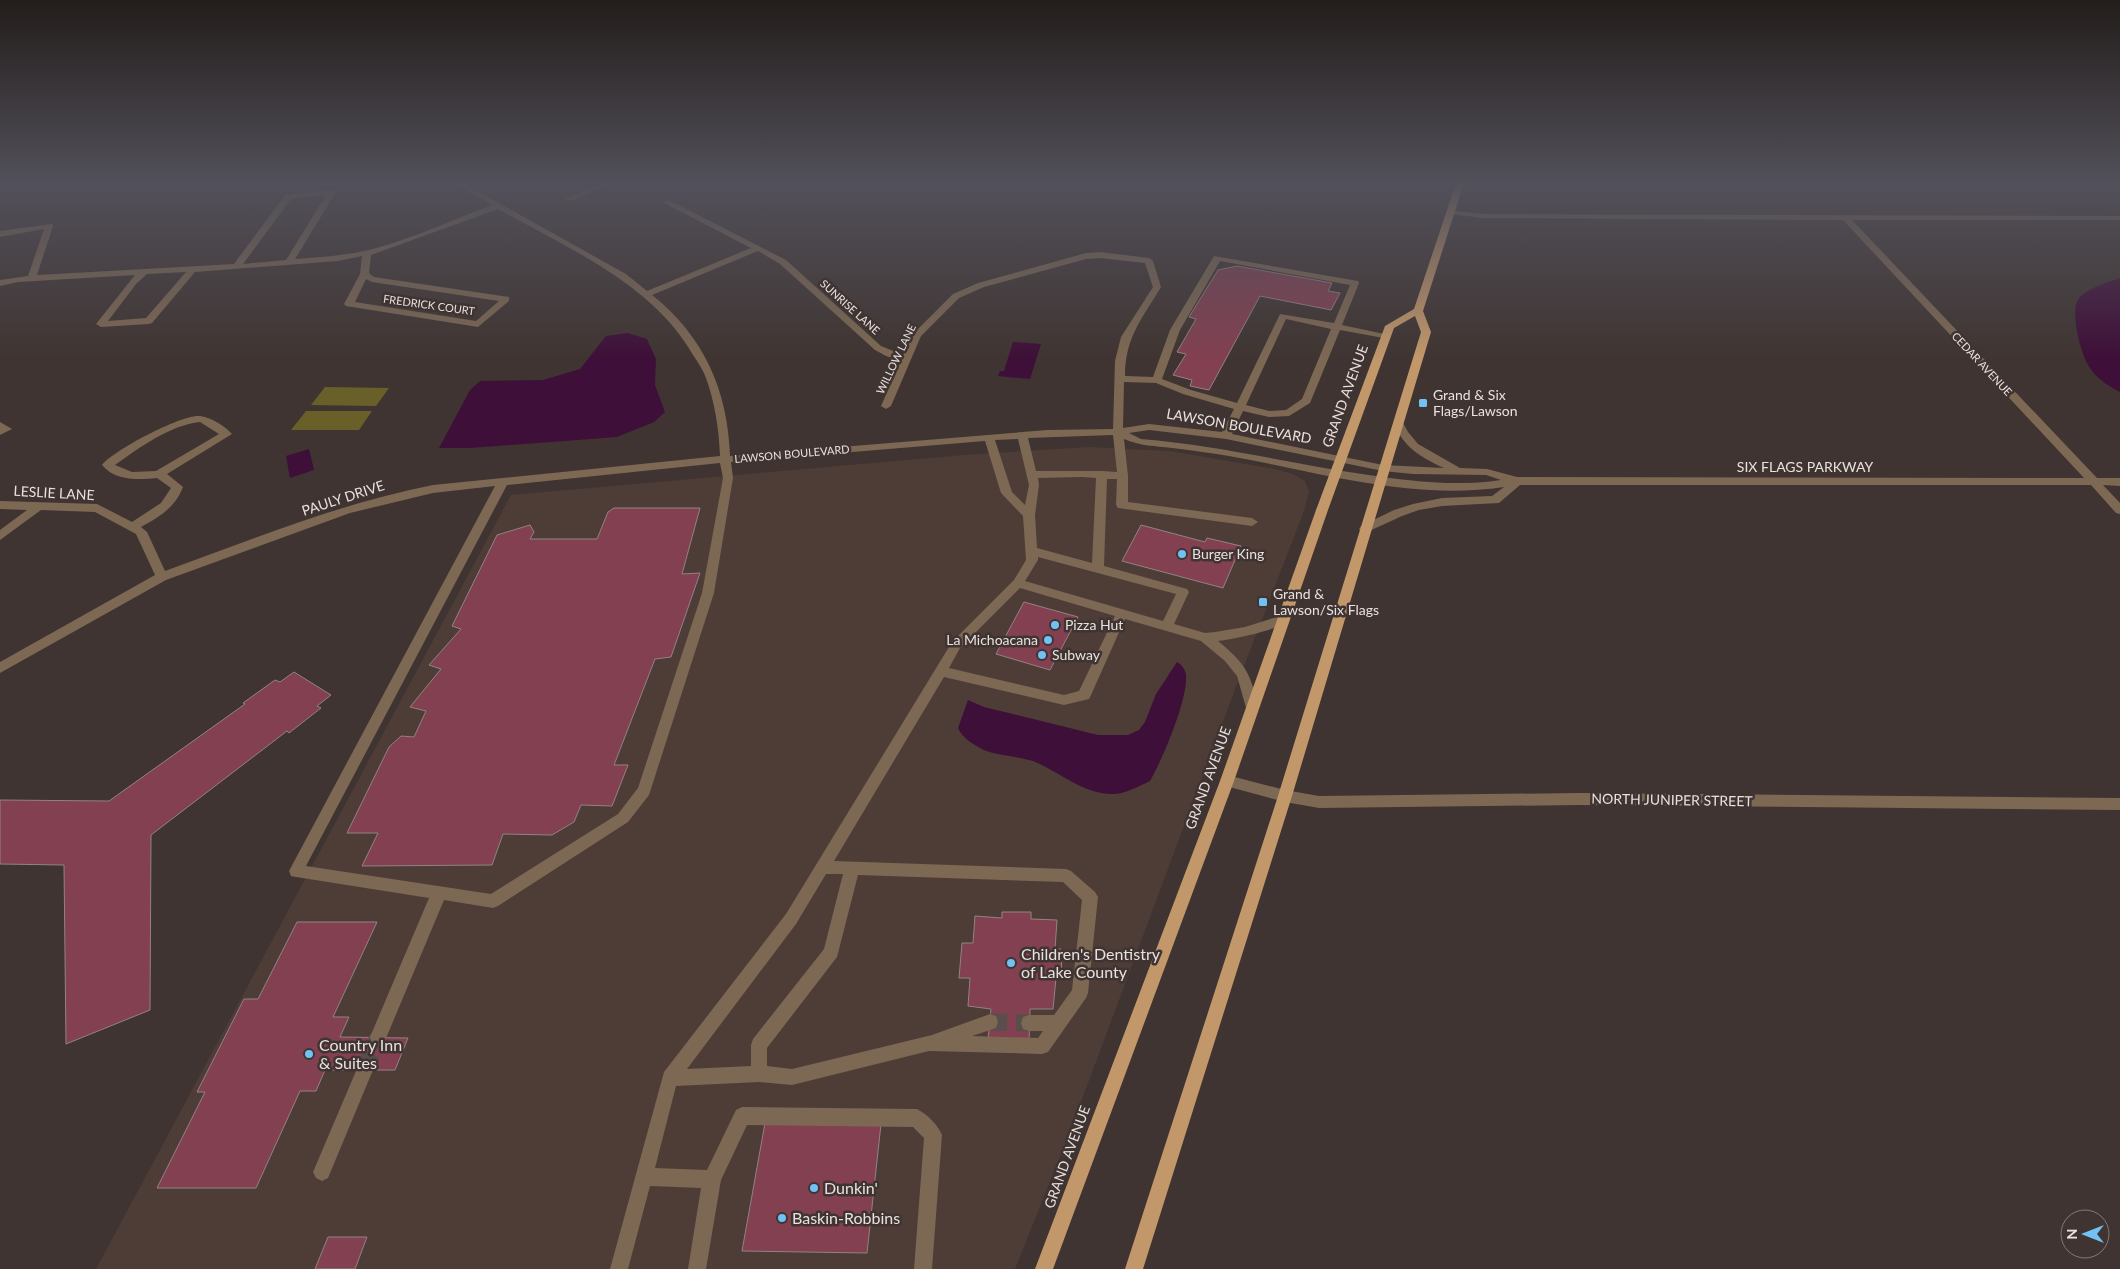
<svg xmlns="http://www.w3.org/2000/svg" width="2120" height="1269" font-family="Lato,sans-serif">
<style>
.built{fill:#4e3c37}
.green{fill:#695f28}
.water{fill:#3e0f38}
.building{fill:#824051;stroke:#918386}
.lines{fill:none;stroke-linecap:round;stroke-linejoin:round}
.minor-tunnel{stroke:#584e4b;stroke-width:17;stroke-dasharray:17 9;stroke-linecap:butt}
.minor{fill:#7d6853;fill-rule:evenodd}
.major{fill:#c2986b;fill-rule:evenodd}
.poi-dot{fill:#71c1f4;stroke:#3f3431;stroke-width:2}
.labels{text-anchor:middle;stroke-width:5;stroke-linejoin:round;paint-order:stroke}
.far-street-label{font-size:11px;fill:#e8e1df;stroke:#3f3431}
.poi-label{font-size:14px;fill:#e8e1df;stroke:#3f3431;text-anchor:start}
.street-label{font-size:14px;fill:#e8e1df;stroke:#3f3431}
.near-poi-label{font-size:16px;fill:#e8e1df;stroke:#3f3431;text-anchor:start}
</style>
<rect width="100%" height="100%" fill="#3f3431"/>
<path class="built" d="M1088 447 1170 451 1275 469 1293 474 1305 481 1309 492 1304 511 1236 687 1069 1134 1015 1269H96L511 495 963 455Z"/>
<path class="green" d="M325 387 389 388 376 406 311 405Z
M306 411H372L359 430H291Z"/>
<path class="water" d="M2120 278V392C2109 386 2097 379 2090 368 2081 355 2071 316 2077 302 2081 290 2109 282 2120 278Z
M628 333 647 339 656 359 655 385 665 412 654 422 617 437 470 448H439L470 390 480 381 543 380 580 369 606 336Z
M1013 342 1041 344 1030 379 998 376 1000 371H1004Z
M309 449 314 470 290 478 286 456Z
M1177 662C1182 665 1185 669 1186 675 1188 699 1163 758 1150 781 1139 786 1124 795 1110 794 1082 793 1058 771 1033 761 1017 756 999 756 984 750 974 745 962 738 958 728L968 700 984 707 1098 735H1128L1139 730 1145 722 1156 694Z"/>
<path class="building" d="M1237 266 1332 283 1328 291 1340 293 1331 310 1260 296 1209 390 1190 386 1192 380 1173 375 1186 354 1177 352 1196 319 1189 317 1218 270Z
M614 508H700L682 574 700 573 671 657 655 659 614 765H628L612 806 581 805 574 822 552 835 503 834 492 865 362 866 378 833H347L389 747 401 736 414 737 426 711 410 707 441 669 429 665 461 629 452 626 497 535 530 525 534 532 530 539H597L608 512Z
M1141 525 1205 542 1207 538 1241 546 1223 588 1122 561Z
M1024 602 1078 617 1050 670 996 654Z
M294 672 331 695 317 706 321 708 289 733 287 731 151 835 150 1010 66 1044 64 865 0 864V800L109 801 245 704 243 703 275 680 280 682Z
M1002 912H1031V919L1057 920 1055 949H1061L1062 978H1056L1053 1009H1030L1029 1041 988 1040 991 1009 968 1006 970 978H959L962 943H973L975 916 1002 918Z
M297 922H377L333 1017H349L340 1037 408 1038 395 1070H325L316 1091H300L256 1188H157L205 1092H197L244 999H258Z
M765 1123 881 1124 867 1253 742 1251Z
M328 1237H367L355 1269H315Z"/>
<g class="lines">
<path class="minor-tunnel" d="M990 1022 1029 1023
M365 1070 378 1037"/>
<path class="minor" d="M454 183H463L626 274 647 291 751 248 662 202 669 200 786 260 881 346 903 355 914 333 953 294 978 283 1086 253 1100 252 1149 258 1153 261 1161 287C1142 319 1125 337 1125 376L1153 377 1170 330 1214 256 1358 281 1359 283 1342 325 1389 335V339L1340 330 1310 403 1289 416 1269 417 1243 411 1232 434 1383 465 1444 468C1420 457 1404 447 1393 423L1398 420 1402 421 1408 432 1418 444 1460 468 1487 469 1517 477 2084 478 1843 220 1482 218 1451 214 1447 212 1448 210 1482 214 2120 216V220H1852L2097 478H2120V486L2103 485 2120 503V514L2116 513 2091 485H1520L1499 503 1442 506 1419 510 1402 516 1365 533 1361 532 1359 529 1361 526 1394 510 1413 504 1442 498 1492 496 1504 487C1412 501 1319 472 1229 456 1210 453 1191 450 1172 448 1155 446 1140 446 1124 439L1128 476V502L1252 518 1258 522 1252 526 1118 508 1116 505 1117 479H1107L1104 566 1187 589 1189 592 1174 624 1205 633 1215 632 1245 627 1283 615 1287 616 1289 619C1282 630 1232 639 1218 641 1247 665 1249 672 1259 707L1257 711 1252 712 1247 711 1237 676 1225 661 1201 641 1125 619 1091 695 1089 699 1064 705 944 677 834 861 1066 869 1071 871 1095 892 1098 897 1088 993 1086 998 1048 1052 1042 1054 929 1051 792 1085 759 1082 676 1086 655 1168 707 1170 736 1110 742 1107 917 1109C927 1114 938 1125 942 1135L932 1269H914L924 1138 913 1127 747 1125 721 1180 706 1269H688L701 1188 650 1186 628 1269H610L664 1072 786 914 952 642 1014 580 1026 560 1023 516 1001 493 985 441 731 462 733 478 714 593 649 795 628 822 498 906 493 908 444 900 384 1043 378 1045 372 1043 370 1037 429 898 296 877 291 876 289 871 495 486 433 493 350 513 166 580 0 673V662L155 575 136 534 95 512 41 510 0 540V530L27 510 0 509V501L97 504 132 522 161 503 171 488 157 478C138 480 115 481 102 465 114 450 179 416 198 416 209 416 225 426 232 434L167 474 183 487C175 508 159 517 141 527L147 532 165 571C253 539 341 503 433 485L720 456C719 430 715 403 706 378 703 370 698 362 693 355 652 283 567 248 498 209L371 255 369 273 374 277 509 297V301L478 327 346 306 344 304 360 274 362 256 338 261 195 272 152 323 149 324 101 327 96 324 135 275 18 282 0 286V280L28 276 44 229 0 237V231L52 224 53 226 37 275 234 264 285 195 332 190 336 192 295 259C318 257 341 256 364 251 405 242 452 220 492 205ZM326 195 286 260 243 264 291 199ZM758 251 780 264 875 350 886 356 901 361 881 406 886 409 891 406 921 336 959 298 984 287 1086 259 1100 258 1145 263 1153 287 1121 337 1115 361 1113 429 1047 430 730 456C728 391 704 336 652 295ZM1220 261 1350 285 1334 323 1280 314 1237 403 1191 390 1162 379 1180 330ZM186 272 146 318 108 321 136 284 147 274ZM366 279 372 282 499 301 476 321 355 302ZM1286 319 1331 329 1302 399 1286 410 1269 411 1246 405ZM1124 382 1156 383 1183 394 1234 409 1222 432 1149 424 1123 428ZM200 422 219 434 156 471 132 472 115 465C139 448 170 425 200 422ZM1149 430 1226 439 1383 471 1413 474 1486 475 1501 480C1455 487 1408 481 1362 474 1288 463 1216 445 1141 439L1129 433ZM1113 435 1117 472 1102 471H1036L1028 438ZM1018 439 1029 485 1025 505 1012 492 995 440ZM720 463 723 478 702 593 638 788 618 814 491 894 306 866 507 485ZM1082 477 1096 478 1092 563 1037 548 1035 515 1039 485 1038 478ZM1038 557 1176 594 1163 621 1025 581 1038 560ZM1020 588 1115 616 1079 691 1064 695 949 668 960 648ZM826 874H843L824 949 753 1039 751 1045V1066L687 1069 796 924ZM858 875 1063 882 1082 900 1072 990 1054 1015H1029L1023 1017 1021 1023 1023 1029 1029 1031H1043L1038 1038 972 1036 996 1028 998 1022 996 1016 990 1014 932 1035 792 1069 767 1066V1048L837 957Z
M603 183H613L571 201 564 199Z
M0 422 12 429 0 435Z
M1227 775 1285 790 1319 796 1578 793 2120 798V810L1578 805 1319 808 1285 802 1222 785 1220 781 1222 777Z
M365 1062 371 1064 373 1070 328 1178 322 1181 316 1178 313 1172 359 1064Z"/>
<path class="major" d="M1456 183H1464L1423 311 1431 332 1292 796 1143 1269H1125L1278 796 1421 332 1415 316 1394 328 1328 510 1234 781 1053 1269H1035L1220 781 1316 510 1385 326 1414 309Z"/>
</g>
<linearGradient id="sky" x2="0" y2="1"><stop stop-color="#231d1b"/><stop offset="0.51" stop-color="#52505a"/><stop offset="1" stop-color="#52505a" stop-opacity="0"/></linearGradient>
<rect width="2120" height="360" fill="url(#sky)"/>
<g class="poi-dot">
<rect x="1418" y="398" width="10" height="10" rx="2.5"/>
<circle cx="1182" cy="554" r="5"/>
<rect x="1258" y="597" width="10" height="10" rx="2.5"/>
<circle cx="1055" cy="625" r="5"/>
<circle cx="1048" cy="640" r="5"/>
<circle cx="1042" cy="655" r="5"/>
<circle cx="1011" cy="963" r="5"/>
<circle cx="309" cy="1054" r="5"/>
<circle cx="814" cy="1188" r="5"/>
<circle cx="782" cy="1218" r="5"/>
</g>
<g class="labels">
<g class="far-street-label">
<text transform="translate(429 305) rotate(8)" y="4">FREDRICK COURT</text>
<text transform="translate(850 307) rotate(42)" y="4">SUNRISE LANE</text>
<text transform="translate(896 359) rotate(-64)" y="4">WILLOW LANE</text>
<text transform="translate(1982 364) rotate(47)" y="4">CEDAR AVENUE</text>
<text transform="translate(792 454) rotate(-5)" y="4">LAWSON BOULEVARD</text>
</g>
<g class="poi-label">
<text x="1433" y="400">Grand &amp; Six<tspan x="1433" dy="16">Flags/Lawson</tspan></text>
<text x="1192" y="559">Burger King</text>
<text x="1273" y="599">Grand &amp;<tspan x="1273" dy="16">Lawson/Six Flags</tspan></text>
<text x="1065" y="630">Pizza Hut</text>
<text x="1038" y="645" text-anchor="end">La Michoacana</text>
<text x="1052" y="660">Subway</text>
</g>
<g class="street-label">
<text transform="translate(1345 396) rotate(-70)" y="5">GRAND AVENUE</text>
<text transform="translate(1239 426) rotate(10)" y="5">LAWSON BOULEVARD</text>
<text x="1805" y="472">SIX FLAGS PARKWAY</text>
<text transform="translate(54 493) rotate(3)" y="5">LESLIE LANE</text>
<text transform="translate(343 498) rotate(-18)" y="5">PAULY DRIVE</text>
<text transform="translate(1208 778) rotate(-70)" y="5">GRAND AVENUE</text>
<text transform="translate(1672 800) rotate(1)" y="5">NORTH JUNIPER STREET</text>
<text transform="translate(1067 1157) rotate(-70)" y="5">GRAND AVENUE</text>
</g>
<g class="near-poi-label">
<text x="1021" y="960">Children's Dentistry<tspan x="1021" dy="18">of Lake County</tspan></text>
<text x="319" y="1051">Country Inn<tspan x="319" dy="18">&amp; Suites</tspan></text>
<text x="824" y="1194">Dunkin'</text>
<text x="792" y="1224">Baskin-Robbins</text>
</g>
</g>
<g transform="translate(2085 1234) rotate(270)"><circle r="24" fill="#3f3431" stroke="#837977"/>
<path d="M0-4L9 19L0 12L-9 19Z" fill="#71c1f4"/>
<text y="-8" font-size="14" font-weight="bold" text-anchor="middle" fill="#e8e1df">N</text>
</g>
</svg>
